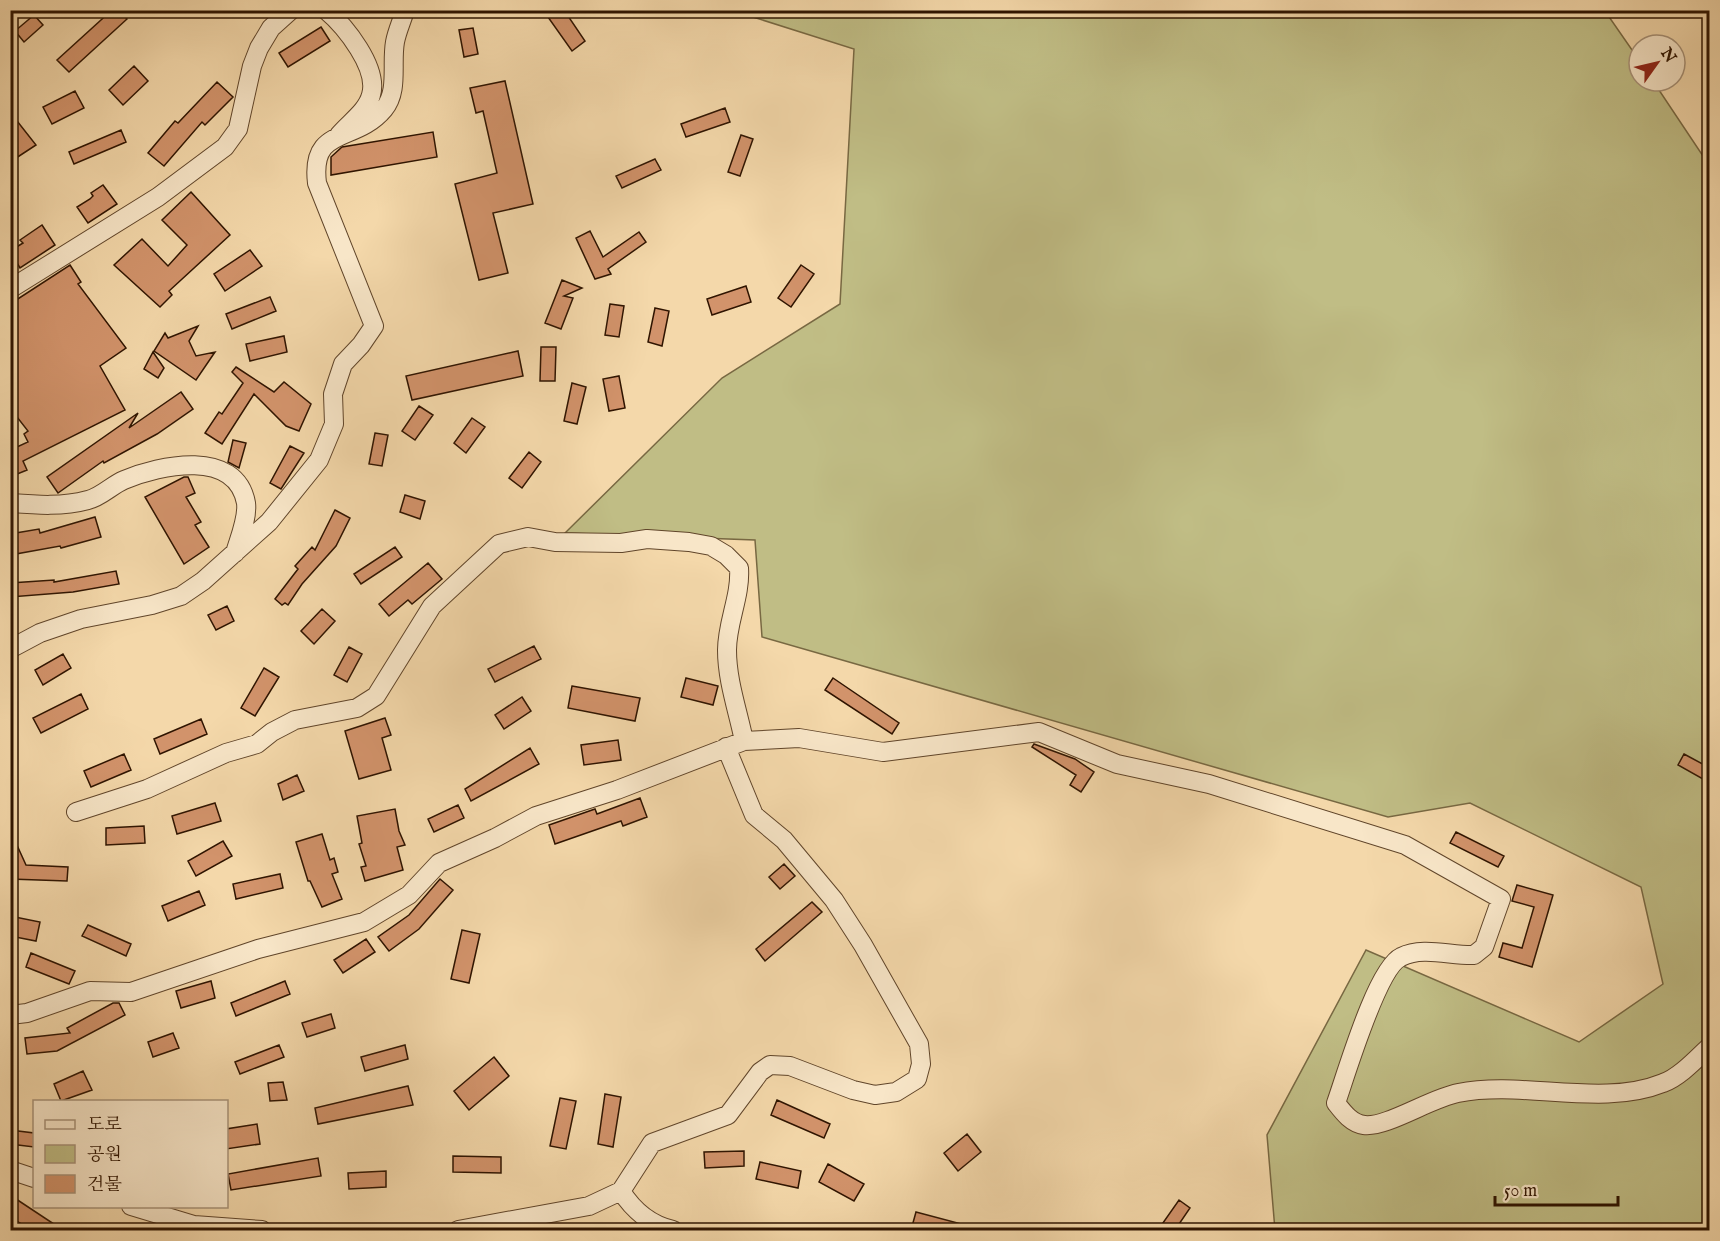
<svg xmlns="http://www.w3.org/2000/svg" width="1720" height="1241" font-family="'IM FELL English','Noto Serif KR',serif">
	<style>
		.green { fill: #c0bd85; stroke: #786842; stroke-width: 1.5 }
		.building { fill: #d2936b; stroke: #2f1400; stroke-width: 1.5 }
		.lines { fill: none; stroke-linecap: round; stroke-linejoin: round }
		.street-casing { stroke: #60452a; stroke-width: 20 }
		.street { stroke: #f8e6c8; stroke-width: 18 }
	</style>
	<rect width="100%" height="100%" fill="#f4d8aa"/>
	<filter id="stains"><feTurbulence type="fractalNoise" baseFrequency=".00333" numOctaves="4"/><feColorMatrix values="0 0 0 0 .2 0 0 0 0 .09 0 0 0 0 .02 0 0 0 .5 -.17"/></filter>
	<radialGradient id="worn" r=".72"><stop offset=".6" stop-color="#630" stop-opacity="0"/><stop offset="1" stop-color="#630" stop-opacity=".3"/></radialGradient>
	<path class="green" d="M734,11H1605L1639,60V81H1653L1709,165V1230H1275L1267,1135L1366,950L1579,1042L1663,984L1641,887L1470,803L1388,817L762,637L755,540L565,533L722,378L840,304L854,49Z"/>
	<path class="building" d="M112,10H119L127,19L69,72L57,60Z
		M543,10H564L585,41L572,51Z
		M34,15L43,25L24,42L15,31Z
		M321,27L330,41L288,67L279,53Z
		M473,28L478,54L464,57L459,30Z
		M134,66L148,81L123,105L109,90Z
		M505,81L533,204L493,213L508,273L479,280L455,184L497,173L483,111L476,113L470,88Z
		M217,82L233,97L205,125L202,122L164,166L148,153L175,121L178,123Z
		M75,91L84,108L52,124L43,107Z
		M725,108L730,122L686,137L681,124Z
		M10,112L36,145L10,162Z
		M121,130L126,142L74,164L69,152Z
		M433,132L437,157L331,175V157L342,147Z
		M741,135L753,139L740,176L728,172Z
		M655,159L661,170L622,188L616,176Z
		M103,185L117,204L88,223L77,207L90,199L93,196L91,193Z
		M191,192L230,235L169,291L172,295L160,307L114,265L142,239L168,266L187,245L162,220Z
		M42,225L55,245L20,268L10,251L23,243L20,240Z
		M590,231L603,257L639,232L646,242L608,269L611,274L595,279L576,238Z
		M250,250L262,266L225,291L214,274Z
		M70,265L81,282L78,284L126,348L100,366L125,410L23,461L27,470L10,477V433L17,447L28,442L24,434L28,431L10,408V304Z
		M801,265L814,274L791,307L778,298Z
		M562,280L582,288L564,296L573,298L561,329L545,323Z
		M746,286L751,302L712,315L707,299Z
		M270,297L276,311L232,329L226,314Z
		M610,304L624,306L619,337L605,335Z
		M655,308L669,311L662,346L648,342Z
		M198,326L189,341L196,356L215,352L196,380L154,351L165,333L168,338Z
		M284,336L287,352L250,361L246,344Z
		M541,347H556L555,381H540Z
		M518,351L523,376L412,400L406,376Z
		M153,352L164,368L158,378L144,369Z
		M236,367L274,392L284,382L311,404L299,431L286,426L254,394L222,444L205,433L219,412L222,414L243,383L232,372Z
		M619,376L625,408L609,411L603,379Z
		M572,383L586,387L577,424L564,421Z
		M181,392L193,409L157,434L104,463L103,461L58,493L47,477L138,413L129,428Z
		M419,406L433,415L415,440L402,431Z
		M472,418L485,427L466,453L454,443Z
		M375,433L388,435L382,466L369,464Z
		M233,440L246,443L239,468L228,462Z
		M290,446L304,453L281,489L270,483Z
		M529,452L541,462L522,488L509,478Z
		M184,477H188L195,493L186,497L201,522L195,525L209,547L184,564L145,497Z
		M405,495L425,501L420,519L400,512Z
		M335,510L350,518L336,546L302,584L288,605L285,603L282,605L275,599L298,569L295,566L312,547L315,550Z
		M95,517L101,537L61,548L60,546L10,555V534L39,529L40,533Z
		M395,547L402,557L361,584L354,574Z
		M428,563L442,579L412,604L408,600L389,616L379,604Z
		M116,571L119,584L73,592L10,597V583L54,580V582Z
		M227,606L234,621L216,630L208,615Z
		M322,609L335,621L314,644L301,631Z
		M534,646L541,659L495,682L488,669Z
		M349,647L362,654L347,682L334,675Z
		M63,654L71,668L43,685L35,670Z
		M264,668L279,677L255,716L241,708Z
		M686,678L718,686L713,705L681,697Z
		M833,678L899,723L892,734L825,690Z
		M572,686L640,698L635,721L568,708Z
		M81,694L88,709L41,733L33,718Z
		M522,697L531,711L504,729L495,715Z
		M385,718L391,735L382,738L391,770L359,779L345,731Z
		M201,719L207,734L160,754L154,739Z
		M618,740L621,760L584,765L581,745Z
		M1034,744L1075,759L1094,772L1081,792L1070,785L1076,775L1032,747Z
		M530,748L539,764L471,801L465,789Z
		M124,754L131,770L91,787L84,771Z
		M1684,754L1710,768V783L1678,765Z
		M297,775L304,791L283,800L278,784Z
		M640,798L647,817L623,826L621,821L555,844L549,825L595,809L597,814Z
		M215,803L221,821L177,834L172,816Z
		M458,805L464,818L434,832L428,819Z
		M395,809L399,831L405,845L397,847L403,870L365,881L361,867L366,866L359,844L362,843L357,816Z
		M144,826L145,843L106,845V828Z
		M11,832L26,865L68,867L67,881L10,879Z
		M1456,832L1504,856L1498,867L1450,843Z
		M322,834L330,860L334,858L338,872L332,874L342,899L322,907L310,881H308L296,842Z
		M223,841L232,856L196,876L188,861Z
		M784,864L795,876L780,889L769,877Z
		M280,874L283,888L236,899L233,884Z
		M440,879L453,890L419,929L389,951L378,937L409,915Z
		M1517,885L1553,895L1532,967L1499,957L1503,943L1522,948L1534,907L1512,901Z
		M199,891L205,905L168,921L162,906Z
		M812,902L822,912L765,961L756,949Z
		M10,916L40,922L36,941L10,936Z
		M88,925L131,944L126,956L82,936Z
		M462,930L480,934L469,983L451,979Z
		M366,939L375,952L343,973L334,960Z
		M31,953L75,971L69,984L26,967Z
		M211,981L215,998L181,1008L176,991Z
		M285,981L290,994L236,1016L231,1003Z
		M113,1003H119L125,1015L57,1051L27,1054L25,1038L70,1033L67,1028Z
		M331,1014L335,1028L307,1037L302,1023Z
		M173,1033L179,1048L153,1057L148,1042Z
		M279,1045L284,1057L240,1074L235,1062Z
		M405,1045L408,1059L365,1071L361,1057Z
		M494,1057L509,1076L469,1110L454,1091Z
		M83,1071L92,1090L61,1101L54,1084Z
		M283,1082L287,1100L270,1101L268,1083Z
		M408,1086L413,1105L318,1124L315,1108Z
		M605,1094L621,1097L613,1147L598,1144Z
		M560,1098L576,1101L566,1149L550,1146Z
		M777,1100L830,1124L824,1138L771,1115Z
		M257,1124L260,1144L226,1149V1129Z
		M10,1130L34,1133V1147L10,1144Z
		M967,1134L981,1152L958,1171L944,1153Z
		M744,1151V1166L705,1168L704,1152Z
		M453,1156L501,1157V1173L453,1172Z
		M318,1158L321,1176L231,1190L228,1174Z
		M760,1162L801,1171L798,1188L756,1179Z
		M828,1164L864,1184L854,1201L819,1182Z
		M386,1171V1187L349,1189L348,1173Z
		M10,1195L63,1230H31L10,1217Z
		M1179,1200L1190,1208L1175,1230H1158Z
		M916,1212L969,1226V1230H911Z"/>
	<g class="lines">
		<defs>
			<path id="street" d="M326,10C345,26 379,68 371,95C367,111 350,122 339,135
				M10,289L158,197L225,147L238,129L252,66L259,48L271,28L291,10
				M10,503C37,505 62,507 88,500C101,497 112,485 124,480C160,465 236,448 246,503C248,518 239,539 235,553
				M10,649L40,633L81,619L152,605L181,596L203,581L269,522L319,460L334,424L333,394L343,364L361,345L374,326L317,183C310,125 355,144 384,109C399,91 391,64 395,42C397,31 402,21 405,10
				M76,812L147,789L226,753L257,744L272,732L295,720L357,708L376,696L432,606L499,544L528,537L555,542L621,543L647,539L689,542L711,546L726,555L739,568C741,596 727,622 727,650C727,681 738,711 744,741
				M10,1015L27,1013L90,991L131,992L258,949L364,922L409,895L439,863L495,838L536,816L617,790L744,741L799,738L883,752L1039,732L1117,764L1209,784L1405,845L1501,899L1484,947L1474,955C1451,956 1423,946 1401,957C1377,968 1346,1075 1336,1103C1343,1112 1351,1123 1364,1125C1386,1128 1431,1098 1458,1093C1524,1080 1601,1108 1663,1083C1680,1077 1697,1058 1710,1046
				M10,1170L34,1178
				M621,1191L652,1143L728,1115L760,1072L770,1065L790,1066L853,1090L875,1095L896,1092L917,1079L921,1064L919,1044L863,945L834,900L784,840L754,815L726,747
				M131,1206L194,1225L262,1230
				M458,1230L589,1206L621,1191C633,1210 651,1225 673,1230"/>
		</defs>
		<use href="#street" class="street-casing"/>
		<use href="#street" class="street"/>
	</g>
	<rect width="1720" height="1241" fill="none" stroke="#f4d8aa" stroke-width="36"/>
	<rect x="12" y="12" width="1696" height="1217" fill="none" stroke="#2f1400" stroke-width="3"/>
	<rect x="18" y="18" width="1684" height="1205" fill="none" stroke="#2f1400" stroke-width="1.5"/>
	<rect x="33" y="1100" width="195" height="108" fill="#f8e6c8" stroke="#a89278" stroke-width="1.5"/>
	<rect x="45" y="1120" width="30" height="9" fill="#f8e6c8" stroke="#a89278" stroke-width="1.5"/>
	<text x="87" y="1130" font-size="18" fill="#2f1400">도로</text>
	<rect x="45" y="1145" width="30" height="18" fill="#c0bd85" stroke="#a89278" stroke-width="1.5"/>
	<text x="87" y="1160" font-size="18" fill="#2f1400">공원</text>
	<rect x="45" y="1175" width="30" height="18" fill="#d2936b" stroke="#a89278" stroke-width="1.5"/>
	<text x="87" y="1190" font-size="18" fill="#2f1400">건물</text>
	<g transform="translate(1657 63) rotate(56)"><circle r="28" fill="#f8e6c8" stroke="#a89278" stroke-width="1.5"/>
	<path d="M0-4.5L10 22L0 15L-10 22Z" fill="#8f2418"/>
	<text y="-9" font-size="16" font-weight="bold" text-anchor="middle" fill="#2f1400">N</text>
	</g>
	<path d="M1495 1196v9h123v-9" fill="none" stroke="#2f1400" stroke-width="3"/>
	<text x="1504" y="1196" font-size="18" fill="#2f1400" stroke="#f8e6c8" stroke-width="4.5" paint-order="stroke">50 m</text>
	<rect width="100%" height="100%" filter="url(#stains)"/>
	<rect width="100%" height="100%" fill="url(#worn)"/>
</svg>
